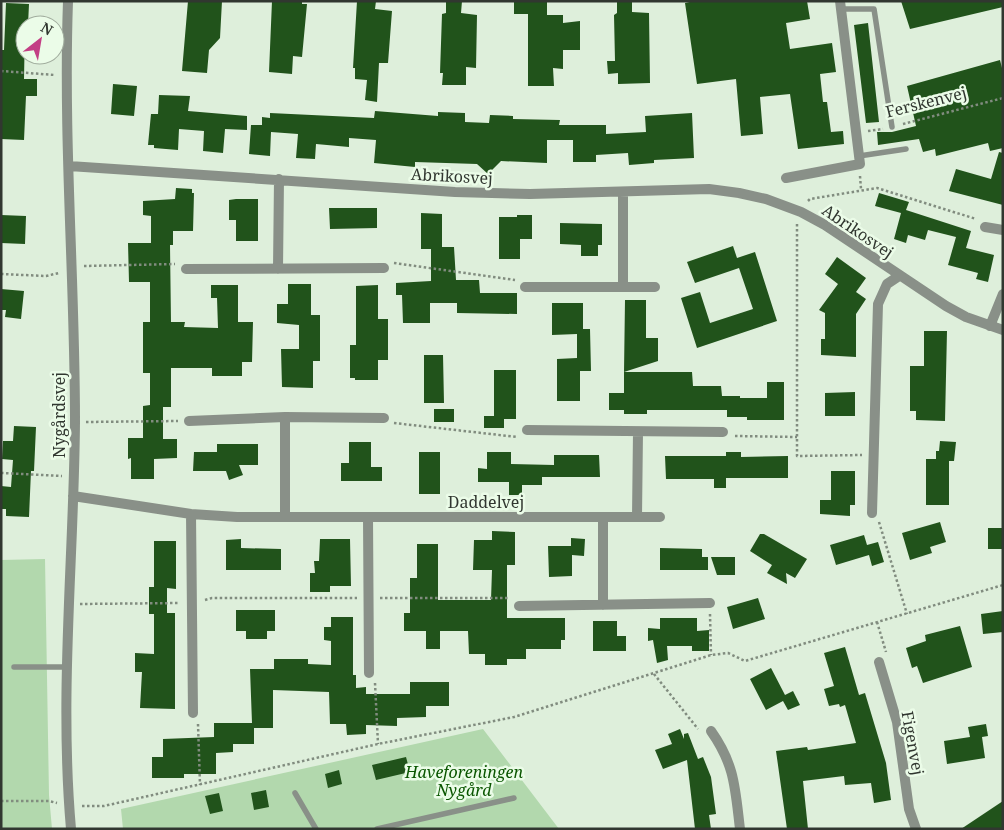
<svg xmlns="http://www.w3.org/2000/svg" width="1004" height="830" font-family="'Noto Serif',serif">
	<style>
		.green { fill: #b2d8ad }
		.building { fill: #21531b }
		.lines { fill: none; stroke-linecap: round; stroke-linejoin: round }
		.path { stroke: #818c7f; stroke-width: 2.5; stroke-dasharray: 2.5 2.5; stroke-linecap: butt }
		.lane { stroke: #899088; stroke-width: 5.5 }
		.street { stroke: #899088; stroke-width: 10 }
		.labels { text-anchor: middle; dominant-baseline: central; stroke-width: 5; stroke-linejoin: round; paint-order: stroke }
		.street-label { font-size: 16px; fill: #313730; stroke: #ebfce8 }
		.park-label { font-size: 16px; font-style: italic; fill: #0a5600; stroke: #ebfce8 }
	</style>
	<rect width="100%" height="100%" fill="#deefdb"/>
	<path class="green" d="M45,559L49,795L52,829H1V560Z
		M483,729L559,829H123L121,809Z"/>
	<path class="building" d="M188,1H222L220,38L209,50L207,73L182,71Z
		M272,1H302V4H307L302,57L293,56L292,74L269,72Z
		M357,1H376L375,9L392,11L388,63H379L377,102L365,100L367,80L355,79V68H353Z
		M446,1H462L461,13L477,15L476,68L466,67V85H442L443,73H440L442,14L446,13Z
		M514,1H547V15H563V23L580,21V50H563V69L553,68L554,86H528V14H514Z
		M617,1H632V12L649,13L650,83L618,84V73L608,74L607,61H615L614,15L617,13Z
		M694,1H807L810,19L786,23L790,49L832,43L836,72L820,74L823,102H827L831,132L843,131L844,144L798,149L790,94L760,97L763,134L741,136L736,79L697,84L685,3Z
		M901,1H1003V7L910,29Z
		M6,3L29,4L28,25H25L24,79H37V96H26L24,140L1,139V50H4Z
		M868,23L879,122L866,123L854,25Z
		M1000,60L1003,72V148L990,151L988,143L936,156L935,149L923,152L919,139L878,145L877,132H892L916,126L907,86Z
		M113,84L137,86L134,116L111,114Z
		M159,95L190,96L188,111L247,116V130L225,129L223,153L203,151L204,131L179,129L178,150L154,148V145H148L151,114H158Z
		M375,111L438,116V112L465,113V122L489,123L490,115L513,116V119L560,120L559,125H606V134L646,132L645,116L692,113L694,158L654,160V163L629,165L628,153L596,155V162H573V140H547V163L501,161L488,174L477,164L415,162V167L374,163L376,140L349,138V147L316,144L315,159L296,158L298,134L271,132L270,156L249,154L251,125H262V117L270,118V113L374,118Z
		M999,152L1003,153V205L949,191L956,169L991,179Z
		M176,188L192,189V193H194L193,231H173V245H170L171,322H185L184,327L218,328L217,298H211V285H238V322H253L252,362H242V376H212V368H171V407H163V439H177V458L154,459V479H131V458L128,459V438H143V406L150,405V373H143V322H150V282H129L128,243H151V216L143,215V201L175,199Z
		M879,193L909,202L906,210L971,231L966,248L994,255L988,282L976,279L978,273L948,265L956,237L928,230L925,240L908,235L906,243L894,239L901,213L875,206Z
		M236,199H258V241H236V220H229V200Z
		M329,208H377V228L330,229Z
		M421,213L442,214V247H454L456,280H479L480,293H517V314L457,313V303H430V323H403L402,295H396V283L431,281V249H421Z
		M1,215L26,216L25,244L1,243Z
		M517,215H532V239H520V259H499V217H517Z
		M560,223L602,224V245H598V256H581V245L560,244Z
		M733,246L737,258L755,252L777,321L697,348L681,298L700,292L710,323L753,309L739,268L695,283L687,262Z
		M837,257L866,278L856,292L866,299L856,314V357L821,355V339H825V313L819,310L838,284L825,274Z
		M288,284H311V315H320V361H313V388L282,387L281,349H299V325L277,323V304H288Z
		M378,285V319H388V360H378V380H355V378H350V345H356V286Z
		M1,289L24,291L21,319L5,317L6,310H1Z
		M625,300H646V338H658V361L624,372Z
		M552,303H583V329H590L591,371H580V401H557V359L577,358V334L552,335Z
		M924,331H947L945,421L916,420V411H910V366H924Z
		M424,355H443L444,403H424Z
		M494,370H516V419H504V428H484V416H494Z
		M624,372H692L693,386H721L722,396H740V398H767V382H784V420H747V417H727V410H647V414H624V410H609V393H624Z
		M855,392V416H825V393Z
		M434,409H454V422H434Z
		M14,426L36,427L34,471H31L29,517L6,516V509H1V486L11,487L13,460L2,459L3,441H13Z
		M940,441L956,442L954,461H949V505H926V459H936V451H939Z
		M349,442H371V467H382V481H341V463H349Z
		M217,444H258V465H239L243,475L229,480L226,471H193L194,452H217Z
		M419,452H440V494H419Z
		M487,452H511V464L554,465V455H599L600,477H542V485H522V495H509V482H478V468L487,469Z
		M726,452H741V457L788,456V478H726V488H714V479H666L665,456H726Z
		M831,471H855V505H850V516L820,514V500H831Z
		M940,522L946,542L930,547L932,553L910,560L902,533Z
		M988,528H1003V549H988Z
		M492,531L515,532V565H507V618H565V640H561V649H526V659H507V665H485V654H469L468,631H440V649H426V631H404V613H410V578H417V544H438V600H491L492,570H473L474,540H492Z
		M760,534H764L807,559L795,578L786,573L787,584L767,573L772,565L750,551Z
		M864,535L867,545L878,542L884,562L872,566L869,555L836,565L830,545Z
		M571,538L585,539L584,556L572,555V576L549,577L548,546H571Z
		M241,539V548L281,549V570H226V540Z
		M320,539H350L351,586H330V592H310V573H315L314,561H319Z
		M154,541H176V589L167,588V613H175V709L140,708L142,672H135V653L154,654V614H149V587H154Z
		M660,548L702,549V557H708V570H660Z
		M711,557H735V575H717Z
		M758,598L765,619L733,629L727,607Z
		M236,610H275V631H267V639H246V631H236Z
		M1003,611V632L983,634L981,614Z
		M331,617H353V675H356V688L366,687V694H410V682H449V706H426V717L397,718V726L366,725V734L347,735L346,724H330L329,692L273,690V728H254V744H233V752L216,753V774H184V778H152V757H163V739L214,737V723H252L250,669H274V659H308V664L331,665V641L324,640V627H331Z
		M660,618H697V631L709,630V651H692V646H667L668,660L657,663L653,640L648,641V628L660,629Z
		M593,621H617V636H626V651H593Z
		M960,626L972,667L923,683L917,666L912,668L906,648L926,641L925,635Z
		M845,647L859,695L865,693L886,763L891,800L874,803L871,783L845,785L844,776L803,781L808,829H787L776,751L807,747L808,750L856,743L845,705L840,707L839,704L829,706L824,689L834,686L824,653Z
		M771,668L785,695L793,691L800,705L788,710L783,701L766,710L750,679Z
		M986,724L988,736L982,737L985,758L947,764L944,741L970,737L968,727Z
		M680,729L684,739V734L688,733L698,759L703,757L711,777L716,814L709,815L711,829H695L687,760L663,769L655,750L672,744L668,734Z
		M406,757L410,772L376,780L372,765Z
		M339,770L342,784L328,788L325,774Z
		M266,790L269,807L254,810L251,793Z
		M219,793L223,811L210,814L205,796Z
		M1003,801V829H961Z"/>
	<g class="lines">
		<path class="path" d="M1,71L55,75
			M903,124L1003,98
			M868,131L883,129
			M860,176L861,189
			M808,201L810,199L877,188L976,219
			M797,224V456L862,455
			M394,263L515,280
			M84,266L175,264
			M1,274L46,276L59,273
			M86,422L178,421
			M394,423L517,437
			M735,436L797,437
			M1,473L62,476
			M879,522L907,614
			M380,598H509
			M205,600L212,598H357
			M80,604L180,603
			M710,614L711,655
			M877,622L886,652
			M654,674L698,729
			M375,683L378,744
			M198,724L200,785
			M1,801H49L57,803
			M82,806H104L378,744L514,717L711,655L728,653L745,661L1003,585"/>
		<path class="lane" d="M841,9H874L892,127
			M859,156L906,149
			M14,667H67
			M295,793L316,829
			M377,829L514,798"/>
		<path class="street" d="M68,1C63,141 75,281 75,421C74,557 59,693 71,829
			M69,166L455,192L530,194L709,189L739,193L766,199L801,212L825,225L946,306L966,317L1003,330
			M786,178L860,164L840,1
			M985,227L1003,230
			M186,269L384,268
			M278,269L279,179
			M623,286V192
			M525,287H655
			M990,326L1003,294
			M285,417V516
			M189,421L285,417L384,418
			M527,430L723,432
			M73,496L191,514L237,517H660
			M872,513L878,304L887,284L899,276
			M191,514L193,713
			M368,517L369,673
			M637,517L638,432
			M603,605V517
			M519,606L710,603
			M879,662L897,722L909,809L916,829
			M711,731C735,765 735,788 740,829"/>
	</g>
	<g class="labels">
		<g class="street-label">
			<text transform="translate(926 102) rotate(-14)">Ferskenvej</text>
			<text transform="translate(452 176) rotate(3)">Abrikosvej</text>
			<text transform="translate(858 231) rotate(34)">Abrikosvej</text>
			<text transform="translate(59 415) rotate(-90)">Nygårdsvej</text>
			<text x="486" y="502">Daddelvej</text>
			<text transform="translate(913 743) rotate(80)">Figenvej</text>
		</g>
		<g class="park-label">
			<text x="464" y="772">Haveforeningen<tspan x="464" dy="18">Nygård</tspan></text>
		</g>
	</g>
	<rect width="1004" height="830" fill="none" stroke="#313730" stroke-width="5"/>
	<g transform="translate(40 40) rotate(31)"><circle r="24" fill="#ebfce8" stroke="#a1ad9e"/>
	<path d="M0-4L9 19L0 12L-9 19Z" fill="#c33f85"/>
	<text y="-8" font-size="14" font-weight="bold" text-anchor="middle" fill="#313730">N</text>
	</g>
</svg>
